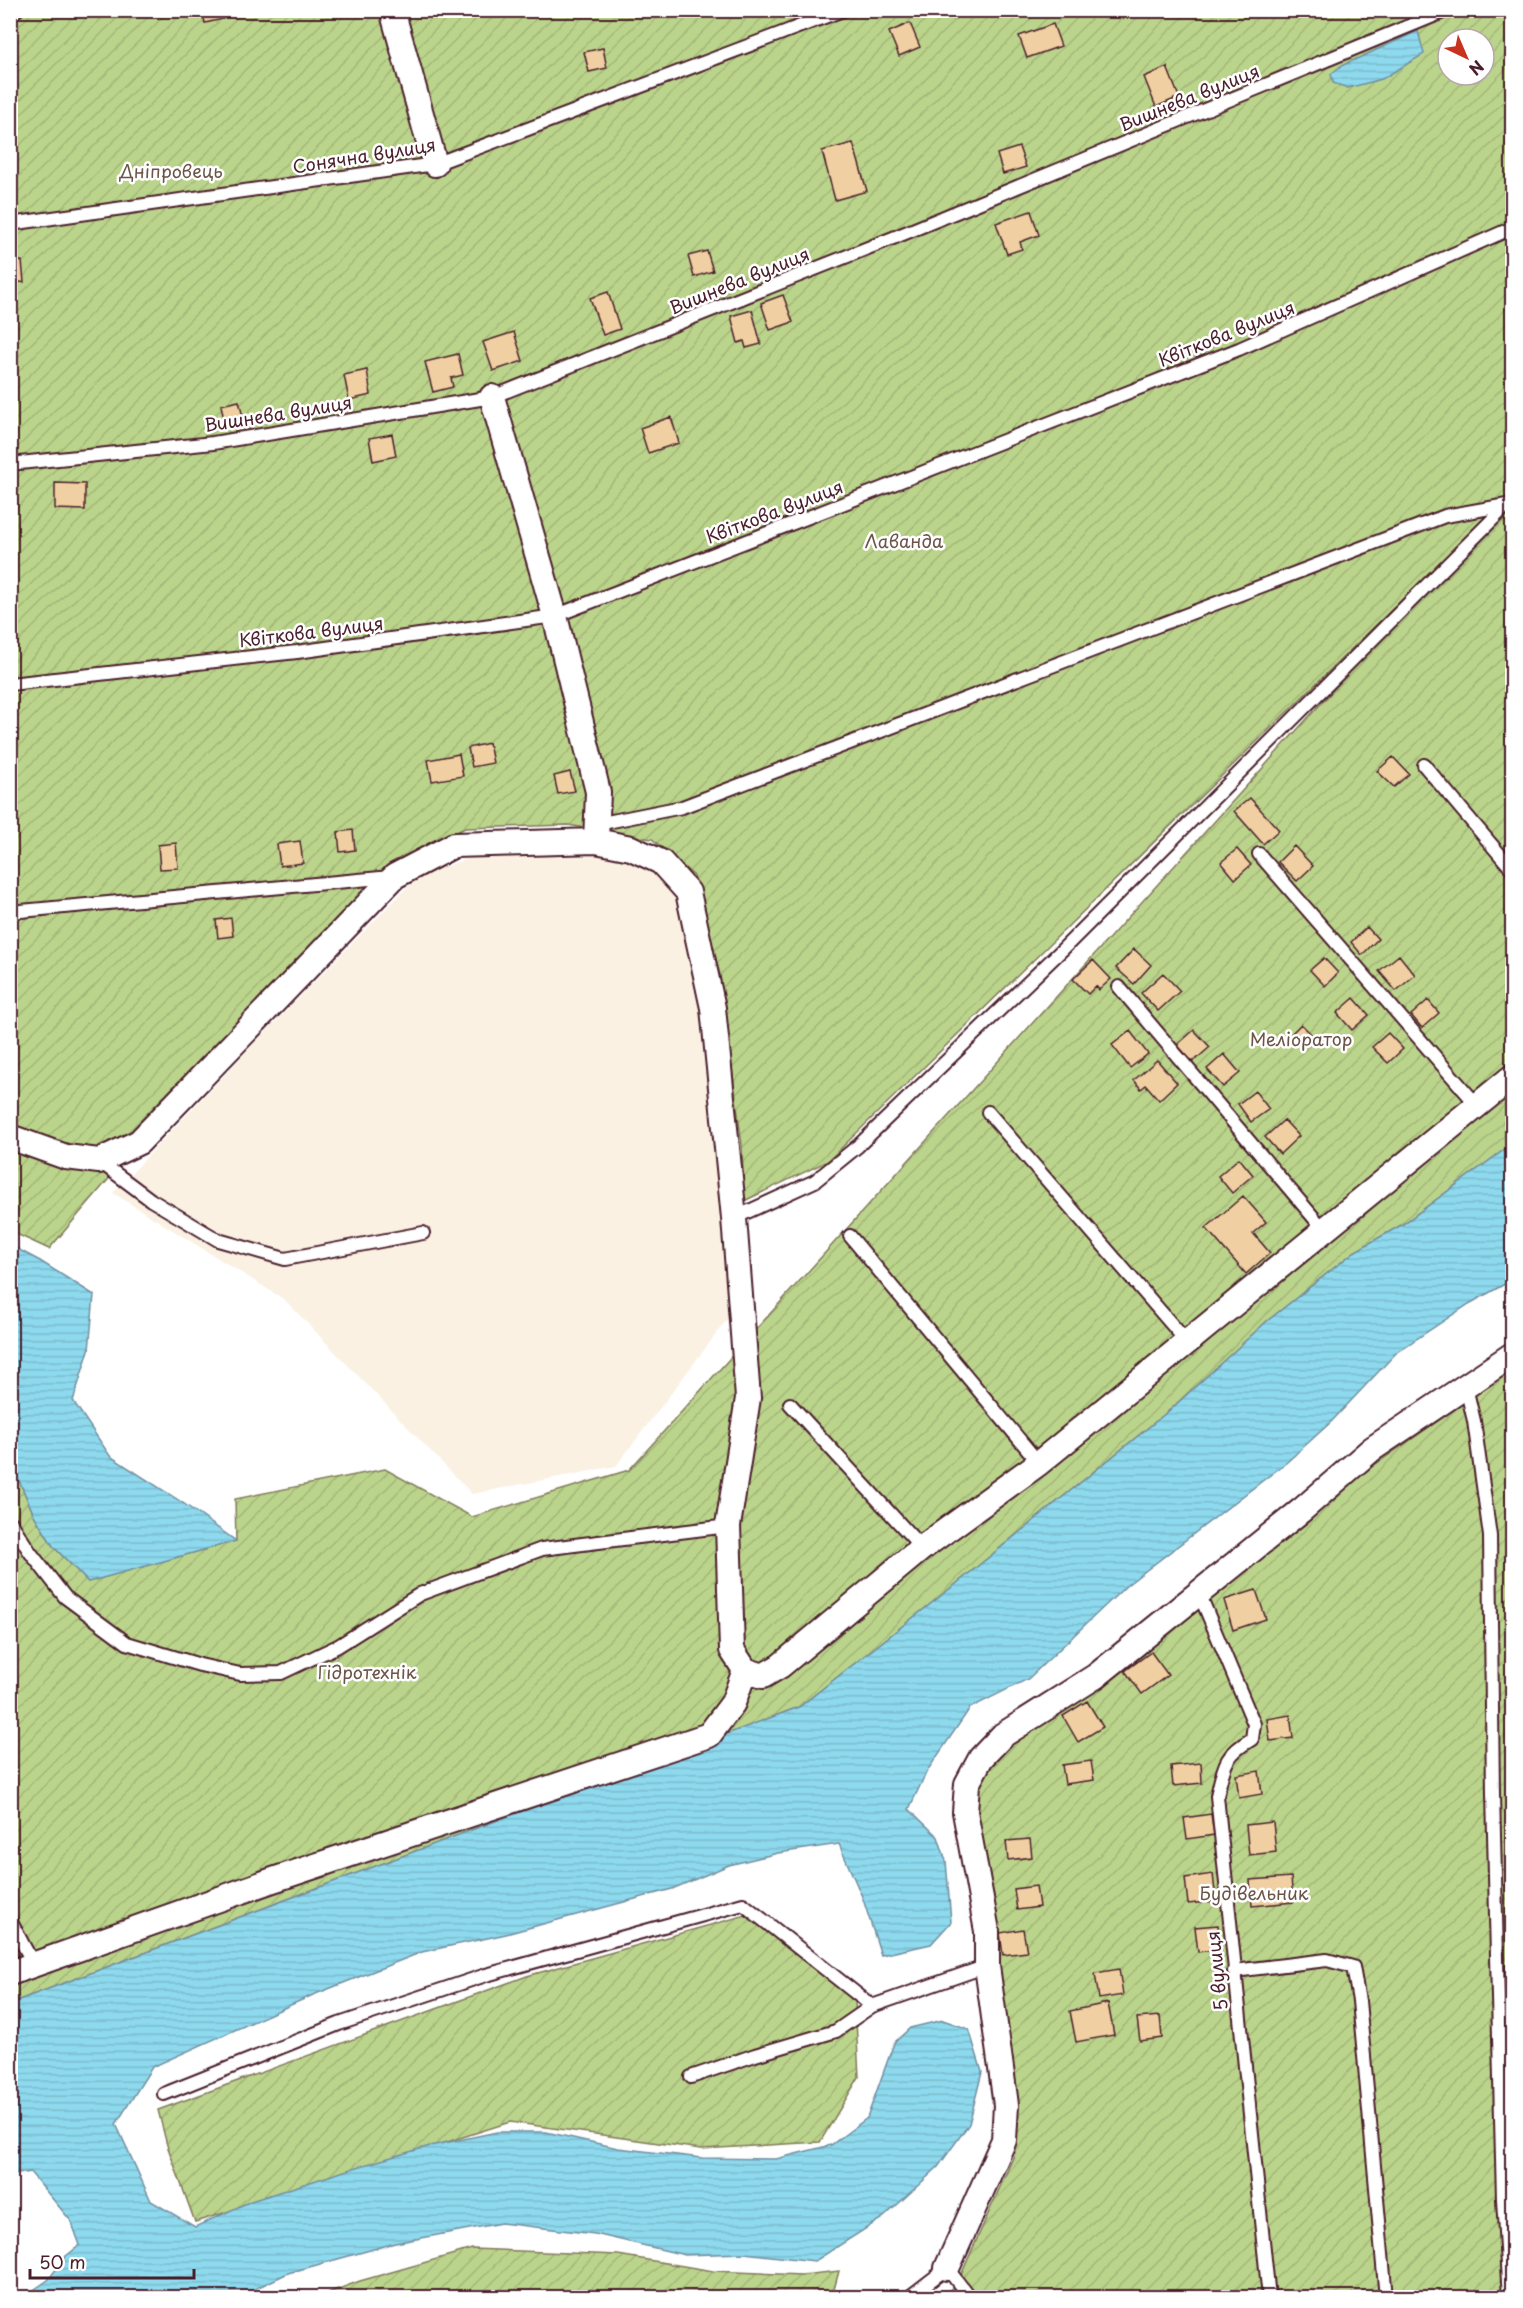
<svg xmlns="http://www.w3.org/2000/svg" width="1523" height="2308" font-family="'Playpen Sans',sans-serif">
	<style>
		.built { fill: #faf1e3 }
		.garden { fill: url(#garden-furrows); stroke: #827a5b; stroke-width: 1.5; fill-rule: evenodd }
		.water { fill: url(#water-rules); stroke: #728fa0; stroke-width: 1.5 }
		.building { fill: #f0d0a2; stroke: #4a1f2b; stroke-width: 1.5 }
		.lines { fill: none; stroke-linecap: round; stroke-linejoin: round }
		.service-casing { stroke: #4a1f2b; stroke-width: 16 }
		.minor-casing { stroke: #4a1f2b; stroke-width: 28 }
		.service { stroke: #fff; stroke-width: 12 }
		.minor { stroke: #fff; stroke-width: 24 }
		.labels { text-anchor: middle; dominant-baseline: central; stroke-width: 5; stroke-linejoin: round; paint-order: stroke }
		.street-label { font-size: 18px; fill: #4a1f2b; stroke: #fff }
		.park-label { font-size: 18px; fill: #6c5548; stroke: #fff }
	</style>
	<defs>
		<pattern id="garden-furrows" width="10" height="10" patternUnits="userSpaceOnUse" patternTransform="scale(1.5)"><rect width="10" height="10" fill="#bbd48b"/><path d="M-1 1l2-2M0 10L10 0M9 11l2-2" fill="none" stroke="#a2b678"/></pattern>
		<pattern id="water-rules" width="6" height="5" patternUnits="userSpaceOnUse" patternTransform="scale(1.5)"><rect width="6" height="5" fill="#8dd9ee"/><path d="M0 2.5h6" fill="none" stroke="#7bbacc"/></pattern>
	</defs>
	<rect width="100%" height="100%" fill="#fff"/>
	<filter id="ink" filterUnits="userSpaceOnUse"><feTurbulence type="fractalNoise" baseFrequency=".0167" numOctaves="2"/><feDisplacementMap in="SourceGraphic" scale="12" xChannelSelector="R" yChannelSelector="G"/><feConvolveMatrix kernelMatrix="1 2 1 2 8 2 1 2 1" color-interpolation-filters="sRGB"/></filter>
	<g filter="url(#ink)">
		<path class="built" d="M591,855L623,858L656,869L676,894L703,1014L732,1313L616,1466L472,1494L285,1300L113,1193L250,1048L419,875L473,857Z"/>
		<path class="garden" d="M10,11H1512V1144L1403,1224L1354,1252L1266,1322L1171,1409L956,1584L799,1707L11,2003V1462L34,1515L53,1546L88,1582L236,1541L235,1499L385,1469L472,1517L629,1470L1511,493L828,1161L744,1201L742,1145L720,975L694,876L652,839L568,825L465,828L400,859L233,1033L49,1249L10,1231ZM1448,39H1484V75H1448Z
			M1512,1370V2297L939,2298L957,2284L1015,2153L994,1895L979,1838L977,1778L1011,1739L1331,1495Z
			M746,1915L855,2001L859,2077L820,2142L701,2149L510,2122L195,2222L167,2145L158,2110L527,1976Z
			M472,2249L618,2255L713,2271L802,2275L839,2271L832,2297H317L360,2281Z"/>
		<path class="water" d="M1418,31L1424,54L1382,79L1348,88L1333,83L1331,74L1341,66Z
			M1512,1144V1280L1469,1304L1397,1352L1331,1422L1287,1462L1127,1585L1028,1679L970,1708L927,1771L909,1809L938,1837L946,1861L951,1922L931,1944L881,1955L863,1899L839,1844L778,1853L729,1865L672,1889L506,1934L422,1952L313,1995L152,2067L116,2124L151,2201L195,2227L251,2201L357,2167L430,2146L497,2132H546L618,2148L702,2158L776,2159L831,2145L867,2118L894,2043L910,2028L943,2020L969,2029L982,2072L969,2124L938,2167L884,2217L815,2261L744,2253L685,2255L595,2234L501,2223L395,2243L288,2273L238,2297L22,2298L48,2280L66,2256L80,2245L71,2221L30,2172L11,2175V2003L799,1707L956,1584L1171,1409L1266,1322L1354,1252L1403,1224Z
			M10,1245L40,1261L94,1295L89,1350L73,1401L110,1456L183,1503L236,1541L88,1582L53,1546L34,1515L11,1462Z"/>
		<path class="building" d="M202,10H221L223,19L205,23Z
			M347,10H366V12L348,16Z
			M910,23L920,47L899,56L889,32Z
			M1053,24L1061,46L1027,58L1019,36Z
			M603,48L607,68L589,72L584,52Z
			M1167,67L1179,97L1156,107L1144,77Z
			M853,143L867,191L835,200L822,151Z
			M1019,147L1026,167L1003,174L997,154Z
			M1031,211L1039,235L1020,242L1022,249L1007,254L996,223Z
			M707,251L713,271L694,277L688,256Z
			M22,261L24,282L10,283V262Z
			M608,292L620,329L603,335L590,298Z
			M783,295L793,322L770,330L761,303Z
			M752,310L761,344L746,348L744,341L738,343L731,316Z
			M514,332L523,361L493,371L483,342Z
			M458,354L463,375L451,378L453,387L433,392L425,362Z
			M367,370L371,395L349,400L344,375Z
			M239,401L244,421L225,425L221,405Z
			M671,417L679,443L648,453L640,428Z
			M392,434L396,456L373,461L369,438Z
			M55,483L85,484V510L55,509Z
			M489,743L493,763L472,767L468,748Z
			M459,754L463,776L432,781L428,760Z
			M1393,757L1409,774L1394,787L1377,771Z
			M570,772L575,791L558,794L554,776Z
			M1250,798L1279,830L1263,844L1234,811Z
			M353,830L355,850L340,852L338,832Z
			M300,841L303,863L280,866L277,844Z
			M176,843L178,868L160,869L158,845Z
			M1294,846L1313,866L1297,881L1278,862Z
			M1237,849L1251,865L1235,879L1221,862Z
			M231,918L233,936L218,938L216,920Z
			M1367,927L1378,939L1362,955L1351,942Z
			M1134,949L1151,965L1134,984L1116,968Z
			M1399,955L1415,975L1396,991L1379,971Z
			M1324,958L1338,973L1325,986L1310,970Z
			M1093,960L1111,979L1099,990L1096,986L1088,994L1073,979Z
			M1163,973L1180,991L1158,1011L1141,993Z
			M1354,998L1369,1015L1352,1030L1337,1013Z
			M1428,1000L1439,1013L1422,1028L1411,1015Z
			M1301,1024L1312,1035L1300,1047L1289,1036Z
			M1194,1030L1210,1047L1193,1062L1177,1045Z
			M1130,1031L1148,1054L1130,1068L1112,1045Z
			M1388,1033L1403,1049L1388,1063L1372,1047Z
			M1224,1054L1240,1073L1223,1087L1207,1069Z
			M1157,1060L1177,1083L1159,1100L1146,1085L1141,1089L1134,1080Z
			M1255,1091L1269,1109L1251,1122L1238,1104Z
			M1284,1120L1299,1136L1280,1154L1265,1137Z
			M1239,1158L1253,1175L1232,1193L1218,1176Z
			M1243,1196L1266,1222L1253,1233L1270,1253L1246,1274L1206,1228Z
			M1256,1590L1266,1619L1233,1630L1224,1600Z
			M1151,1652L1168,1675L1142,1694L1125,1671Z
			M1087,1701L1103,1727L1078,1742L1063,1716Z
			M1290,1715L1293,1738L1270,1741L1267,1719Z
			M1091,1761L1094,1780L1065,1784L1062,1765Z
			M1201,1763L1202,1783L1173,1786L1171,1766Z
			M1259,1771L1262,1794L1239,1798L1236,1775Z
			M1211,1814L1214,1835L1187,1839L1184,1818Z
			M1273,1822L1276,1852L1249,1855L1246,1825Z
			M1030,1839L1032,1857L1008,1860L1006,1841Z
			M1213,1874L1216,1901L1188,1904L1185,1878Z
			M1291,1877L1293,1902L1252,1906L1250,1880Z
			M1036,1886L1039,1907L1017,1910L1014,1889Z
			M1218,1925L1221,1949L1198,1952L1195,1927Z
			M1023,1929L1027,1952L1003,1955L1000,1933Z
			M1119,1969L1123,1995L1099,1999L1095,1973Z
			M1108,2003L1114,2035L1076,2042L1070,2011Z
			M1160,2016L1162,2038L1140,2041L1137,2018Z"/>
		<g class="lines">
			<defs>
				<path id="service" d="M10,11L17,10
					M10,224L435,164L843,10
					M10,464L213,443L492,397L893,238L1448,10
					M10,684L297,652L555,616L1239,349L1512,228
					M1424,765L1512,869
					M597,824L682,807L1445,516L1507,505
					M1259,854L1477,1105
					M10,912L391,877
					M1119,987L1325,1231
					M988,1112L1187,1342
					M99,1161L151,1200L218,1240L285,1259L423,1233
					M734,1218L815,1181L858,1146L1065,947L1507,505L1512,503
					M850,1236L1039,1463
					M1466,1387L1474,1421L1490,1536L1493,1794L1503,2199L1509,2298
					M790,1404L922,1548
					M10,1521L30,1552L65,1597L127,1643L200,1665L240,1674L281,1673L338,1646L420,1594L542,1549L728,1526
					M1199,1593L1254,1724L1252,1739C1224,1755 1224,1766 1217,1796L1269,2298
					M10,1920L34,1965
					M1234,1971L1327,1960L1353,1967L1359,2001L1386,2298
					M691,2077L755,2055L836,2031L872,2006L987,1966
					M164,2094L339,2024L486,1975L743,1904L872,2006
					M908,2298L947,2268L970,2298"/>
				<path id="minor" d="M392,10L435,164
					M492,397L555,616L598,792L596,841
					M10,1137L66,1157L99,1161L139,1142L395,876L454,845L596,841L631,848L661,862L688,892L713,1008L734,1218L748,1398L728,1526L732,1650L745,1670L763,1676L780,1666L922,1548L1039,1463L1512,1077
					M10,1973L270,1881L709,1735L733,1703L745,1670
					M947,2268L1004,2140L1006,2105L987,1966V1931L965,1812L967,1784L981,1758L1003,1735L1096,1676L1303,1509L1372,1449L1512,1355"/>
			</defs>
			<use href="#service" class="service-casing"/>
			<use href="#minor" class="minor-casing"/>
			<use href="#service" class="service"/>
			<use href="#minor" class="minor"/>
		</g>
	</g>
	<g class="labels">
		<g class="street-label">
			<text transform="translate(1189 97) rotate(-22)">Вишнева вулиця</text>
			<text transform="translate(364 155) rotate(-9)">Сонячна вулиця</text>
			<text transform="translate(739 280) rotate(-22)">Вишнева вулиця</text>
			<text transform="translate(1226 333) rotate(-22)">Квіткова вулиця</text>
			<text transform="translate(278 413) rotate(-9)">Вишнева вулиця</text>
			<text transform="translate(774 511) rotate(-21)">Квіткова вулиця</text>
			<text transform="translate(311 631) rotate(-7)">Квіткова вулиця</text>
			<text transform="translate(1216 1971) rotate(-96)">5 вулиця</text>
		</g>
		<g class="park-label">
			<text x="171" y="170">Дніпровець</text>
			<text x="904" y="540">Лаванда</text>
			<text x="1301" y="1038">Меліоратор</text>
			<text x="367" y="1671">Гідротехнік</text>
			<text x="1254" y="1892">Будівельник</text>
		</g>
	</g>
	<rect width="1523" height="2308" fill="none" stroke="#fff" stroke-width="36"/>
	<rect x="18" y="18" width="1487" height="2272" fill="none" stroke="#4a1f2b" stroke-width="2" filter="url(#ink)"/>
	<g transform="translate(1466 57) rotate(136)"><circle r="28" fill="#ffffff" stroke="#b7a5aa" stroke-width="1.5"/>
	<path d="M0-4.5L10 22L0 15L-10 22Z" fill="#c8321e"/>
	<text y="-9" font-size="16" font-weight="bold" text-anchor="middle" fill="#4a1f2b">N</text>
	</g>
	<path d="M30 2269v9h164v-9" fill="none" stroke="#4a1f2b" stroke-width="3"/>
	<text x="39" y="2269" font-size="18" fill="#4a1f2b" stroke="#ffffff" stroke-width="4.5" paint-order="stroke">50 m</text>
</svg>
